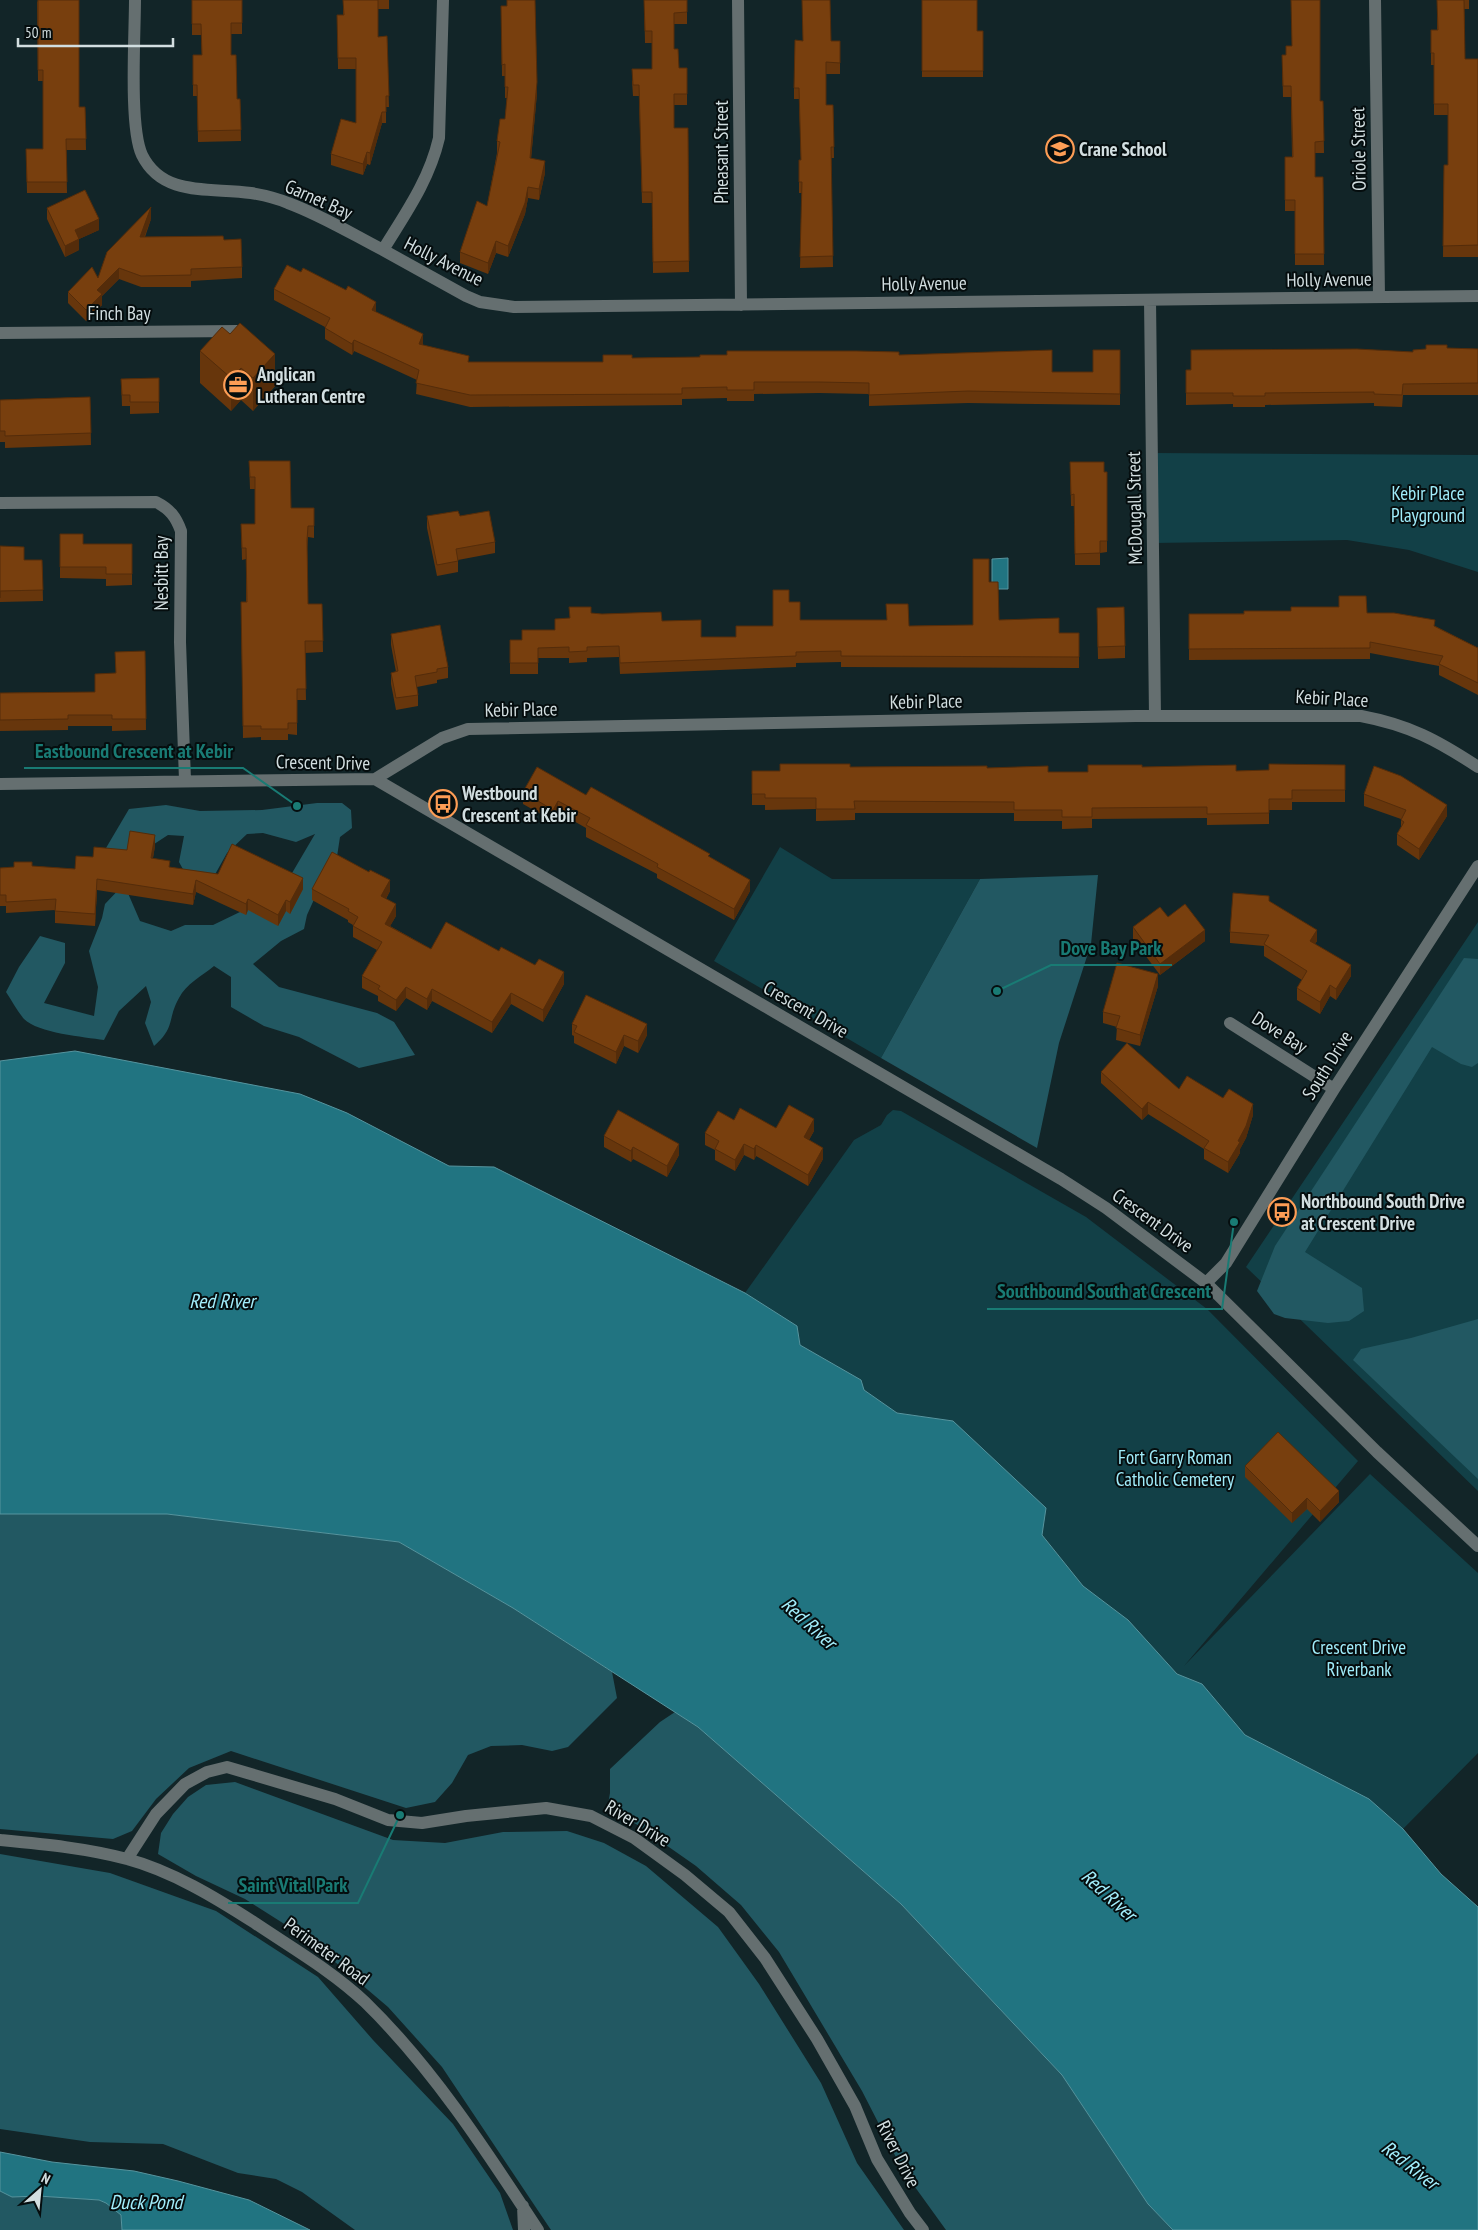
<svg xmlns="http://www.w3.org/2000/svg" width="1478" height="2230" font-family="'PT Sans Narrow',sans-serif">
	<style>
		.green { fill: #124047 }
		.forest { fill: #225862 }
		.water { fill: #217481; stroke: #56949e }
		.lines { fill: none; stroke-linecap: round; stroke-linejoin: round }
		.minor { stroke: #656f70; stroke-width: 12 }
		.wall { fill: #67360c }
		.shaded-wall { fill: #542c0a }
		.building { fill: #783f0e; stroke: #542c0a }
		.labels { text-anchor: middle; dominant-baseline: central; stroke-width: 4; stroke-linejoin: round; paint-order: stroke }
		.poi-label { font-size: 19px; font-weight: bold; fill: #d2dee0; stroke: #050d0e; text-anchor: start }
		.street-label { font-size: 19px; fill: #d2dee0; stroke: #050d0e }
		.park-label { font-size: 19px; fill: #a0ecfa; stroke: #050d0e }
		.water-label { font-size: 20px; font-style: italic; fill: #a3effd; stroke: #050d0e }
		.leader { fill: none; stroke: #197b74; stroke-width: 2 }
		.callout-dot { fill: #197b74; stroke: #050d0e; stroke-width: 2 }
		.callout-label { font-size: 20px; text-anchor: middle; font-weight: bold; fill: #197b74; stroke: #050d0e; stroke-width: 4; stroke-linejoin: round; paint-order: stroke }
	</style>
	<rect width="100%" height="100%" fill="#122528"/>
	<path class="green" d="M1152,453L1478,455V572L1409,550L1347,540L1153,543Z
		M780,847L832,879H980L881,1058L714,961Z
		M1478,922V1491L1246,1267Z
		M893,1110L901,1111L1086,1217L1207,1309L1358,1461L1184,1666L1370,1474L1478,1573V1753L1403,1829L1369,1799L1245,1735L1202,1684L1177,1674L1128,1620L1083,1586L953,1422L897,1413L864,1390L861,1380L800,1345L797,1326L745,1293L854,1140L881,1125L887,1115Z"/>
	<path class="forest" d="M317,803H342L351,810L352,828L340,837L336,863L321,884L307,915L304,929L281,941L253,964L279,987L377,1013L394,1022L415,1055L359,1068L299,1037L264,1026L231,1007V977L214,966C202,976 186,984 179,998C167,1019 176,1027 154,1046L145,1023L151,1002L146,986L119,1011L104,1040C84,1037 38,1033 24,1019C17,1011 12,1001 6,992L19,967L40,936L65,943V963L44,1003L94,1016L98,987L89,951L102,918L105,904L124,884L140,921L171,931L185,925H213L267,899L285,885L315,834L296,842L263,833L247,834L227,853L213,878L190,882L179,862L184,836L168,835L125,863L106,848L129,809L166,805L200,811L262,810Z
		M1098,875L1091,944L1059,1043L1037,1148L881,1058L980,879Z
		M1464,958L1478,959V1063L1472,1067L1461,1064L1432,1047L1305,1252L1362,1288L1364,1311L1349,1321L1328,1323L1285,1318L1274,1314L1257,1291L1275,1246Z
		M1478,1319V1479L1353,1360L1361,1349L1411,1338Z
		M0,1514H167L399,1542L513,1608L612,1672L617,1698L568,1747L552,1751L522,1745L491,1746L468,1755L452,1783L435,1802L406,1808L231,1751L189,1768L156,1799L132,1831L113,1839L0,1829Z
		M675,1712L698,1727L901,1904L1062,2075L1148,2204L1173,2230H946L902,2169L862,2091L779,1952L741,1905L696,1866L636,1824L607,1810L610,1793V1769L660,1722Z
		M235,1782L393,1840L445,1843L503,1832L567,1831L604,1843L646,1866L718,1927L759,1984L821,2083L857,2163L904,2230H551L442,2067L388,2007L308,1939L245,1899L196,1876L158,1854L161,1833L173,1814L188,1797L206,1785Z
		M0,1854L110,1873L216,1911L318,1977L373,2040L453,2124L500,2193L513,2230H355L302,2192L276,2179L238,2173L163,2144L90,2142L0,2129Z
		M0,2191L12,2197L38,2196L99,2200L106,2203L121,2215L122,2230H0Z"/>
	<path class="water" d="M1008,558V589H992V559Z
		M75,1051L300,1094L347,1113L449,1166L494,1167L745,1293L797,1326L800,1345L861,1380L864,1390L897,1413L953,1421L1046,1508L1042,1535L1083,1586L1128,1620L1177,1674L1202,1684L1245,1735L1369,1799L1403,1829L1441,1874L1478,1907V2230H1173L1148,2204L1062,2075L901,1904L698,1727L513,1608L399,1542L167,1514H0V1061Z
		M0,2152L52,2162L134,2171L178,2181L249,2200L310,2230H122L121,2215L106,2203L99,2200L38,2196L12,2197L0,2191Z"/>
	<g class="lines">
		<path class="minor" d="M135,0C135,35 129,127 142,155C163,198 212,187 251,193C263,195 276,198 288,203C321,215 352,234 383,250C405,214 429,181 439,138L443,0
			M738,0L741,305
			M1375,0L1379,297
			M383,250L466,296L480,302L514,307L1478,296
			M1150,300L1155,716
			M0,333L238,331
			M0,503L156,502C170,509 176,517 181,531L180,642L185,780
			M375,779L442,738L468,729L1136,716H1361C1409,725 1437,740 1478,767
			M0,784L375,779L1061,1179L1106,1208L1206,1283L1377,1452L1478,1546
			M1230,1023L1334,1089
			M1206,1283L1226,1263L1334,1089L1478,866
			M0,1840C42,1844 86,1848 127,1859C172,1871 216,1898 255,1923C292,1948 332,1971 365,2002C432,2067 487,2152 538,2230
			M127,1859L156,1814L185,1784L207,1772L227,1767L335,1799L388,1820L422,1823L466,1816L546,1808L591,1816L634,1838L685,1875L729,1912L765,1958L817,2039L855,2106L877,2159L910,2213L923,2230
			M523,2206L524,2230"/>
	</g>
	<path class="wall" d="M37,0L79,107H85L86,150H66L67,193H27L26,149H43V81H38Z
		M192,0H242V34H231V55L237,99H240L241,141L198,142L197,96H193V55H202L201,35H192Z
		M343,0H389V9H378V37L387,36L389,107H386V123H382L370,165L367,164L363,175L331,165V154L356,123V69H338L337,15H343Z
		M644,0H687V24H674V49L679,68L687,94V105H674V128H688L689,272L653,273L652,203H642L639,96H633L632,81L652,69V43H645Z
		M922,0L977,31H983V77H922Z
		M1437,0H1469V9H1464L1465,59H1478V257H1443L1444,165H1448V115H1434V65H1431V30H1437Z
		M501,6H506L537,93L531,159L545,173L539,200L528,198L525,214L508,257L496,253L488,274L460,263V252L487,206L497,153V141L505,119L507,98H505V76H502Z
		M803,41H840V74H826V105H833L834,158H831L833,267L800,268L802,193H799V160H801L799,99H794V88Z
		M1292,46L1320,101H1323L1324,153H1315V177H1323L1324,265H1295V211H1285V157H1292L1291,97H1283L1282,55H1286Z
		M47,208L99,230L79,239V250L65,257L47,219Z
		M151,219L145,237L224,240L242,267V278L191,281V287H141L119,279L102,296V305L86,321L68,303V292L98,278Z
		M274,289L376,312L423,345L469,362H603L632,358L899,355L1052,372H1093L1120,350V405L968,403L869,406V394L819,393L754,394V401H727V398L682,399V405L470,407L416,394L417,380L354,351L352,355L325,339V327L274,300Z
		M230,334L275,386L253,411L241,400L231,411L200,383V351Z
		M1447,348L1478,349V395H1403L1402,407L1374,406V403L1265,405V407H1233V404L1186,405V370L1413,352Z
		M159,378V413L130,414V406H122L121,379Z
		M90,397L91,445L5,448V442H0V400Z
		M249,461L291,508L314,526V538L308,537L307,549L308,604H322L323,652L305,653L306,700H297V735L288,734V740H261V737L243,738L241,602H246V559L242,560L241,524H255V489H250Z
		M1070,462L1104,472H1107V552L1100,553V565H1075L1074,506H1071Z
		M427,516H460L495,542V553L458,560V572L437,576L427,528Z
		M60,534L83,544H132V585L106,586V579L60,578Z
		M0,546L24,560H42L43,601L0,602V609Z
		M989,582L999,620L1059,633H1079V668L841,667V662L796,663V667L620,674L619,657L587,658V662L569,663V658H538V674H510V640H522L555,630L591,613L662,621L701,637H736L773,626L789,602L800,620L909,626L973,625Z
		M1367,613L1435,626L1478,648V695L1439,675V666L1370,653V659L1189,660V614Z
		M1097,620L1125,646V658L1098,659Z
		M391,634L448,667V678L437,680V683L417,687L418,695V706L396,710L391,684V673L396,672L391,645Z
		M145,651L146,730L112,731V726H68V730L0,731V693L95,692L115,673Z
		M1345,765V802H1292V810H1269V824L1207,825V818L1092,819V828L1062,829V821H1014V813H855V820L816,821V809L765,810V805H752V771H780L850,767L987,768L1048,772H1088L1142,767L1236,771L1269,770Z
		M523,792L586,795L710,857L750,891L734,920L657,878V874L586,837V828L558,812L553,821L523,804Z
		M1364,794L1447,816L1419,860L1397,845V834L1401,828V819L1364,806Z
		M155,846L153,858L170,867L303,889L290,914L286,911L278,926L248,910L246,915L196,892L193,905L97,890L95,926L55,923V910L6,913V906H0V868L32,866L75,869L93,857L127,850Z
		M312,889L390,891L386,899L396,916L390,926L431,949L499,951L564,984L543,1022L511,1004L492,1033L432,1001L427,1010L406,998L396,1011L378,1001V996L362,988V976L377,950L353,937V925L348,922V920L312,900Z
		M1269,901L1317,941L1315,944L1351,976L1336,1000L1330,996L1320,1014L1297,1000V988L1302,980L1264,956V946L1230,943V932Z
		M1168,917L1205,941L1160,975L1133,939V927Z
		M1158,986L1140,1046L1116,1040L1117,1027L1103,1023V1012Z
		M572,1024L647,1035L638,1053L624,1046L616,1064L574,1043V1036L572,1035Z
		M1101,1072L1223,1098L1253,1115L1246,1138L1240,1149V1153L1228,1173L1204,1159V1149L1148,1114L1142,1120L1101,1083Z
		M734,1120L776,1128L814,1131L809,1140L823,1159L808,1186L756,1156L754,1160L744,1155L735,1171L715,1160V1150L705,1145V1133Z
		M604,1136L679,1155L667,1177L633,1159L631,1162L604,1147Z
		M1245,1466L1339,1502L1320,1522L1307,1509L1292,1523L1245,1477Z"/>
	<path class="shaded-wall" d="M537,82V93L530,170V158Z
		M382,112V123L370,165V153Z
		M367,152V164L363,175V164Z
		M545,161V173L539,200V189Z
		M528,187V198L525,214L508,257V246Z
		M151,207V219L140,248V237Z
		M99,219V230L79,239V250L65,257V246L75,230Z
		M496,241V253L488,274V263Z
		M119,268V279L102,296V305L86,321V310L97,290Z
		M376,302V314L372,310Z
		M423,334V346L419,344Z
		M354,340V351L352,355V344Z
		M275,354V386L253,411V378Z
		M241,368V400L231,411V378Z
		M558,801V812L553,821V810Z
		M1447,805V816L1419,860V849Z
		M155,835V846L151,869V858Z
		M303,878V889L290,914V902Z
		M97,879V890L95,926V914Z
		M196,880V892L193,905V894Z
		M390,880V891L381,907V896Z
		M750,880V891L734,920V909Z
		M248,899V910L246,915V904Z
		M286,900V911L278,926V915Z
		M396,904V916L385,935V924Z
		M1205,930V941L1160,975V964Z
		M1317,930V941L1310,952V941Z
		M1351,965V976L1336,1000V989Z
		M564,972V984L543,1022V1010Z
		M1158,974V986L1140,1046V1035Z
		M1330,985V996L1320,1014V1002Z
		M406,987V998L396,1011V1000Z
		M432,989V1001L427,1010V999Z
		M511,993V1004L492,1033V1022Z
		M647,1024V1035L638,1053V1041Z
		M624,1035V1046L616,1064V1052Z
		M1148,1102V1114L1142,1120V1109Z
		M1253,1104V1115L1246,1138L1240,1149V1153L1228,1173V1162L1238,1141Z
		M814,1119V1131L804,1148V1137Z
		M679,1144V1155L667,1177V1166Z
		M744,1144V1155L735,1171V1160Z
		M756,1145V1156L754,1160V1149Z
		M633,1147V1159L631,1162V1151Z
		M823,1148V1159L808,1186V1175Z
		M1339,1491V1502L1320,1522V1511Z
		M1307,1498V1509L1292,1523V1513Z"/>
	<path class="building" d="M38,0H79V107H85L86,139H66L67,182H27L26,149H43V70H38Z
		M192,0H242V23H231V55H236L237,99H240L241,130L198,131L197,85H193V55H202L201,24H192Z
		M343,0H378V37L387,36L389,96H386V112H382L370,153L367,152L363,164L331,154L341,119L356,123V58H338L337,15H344Z
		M507,0H535L537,82L530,158L545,161L539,189L528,187L525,203L508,246L496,241L488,263L460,252L477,201L487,206L500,142L497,141L500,119H505L508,87H505V64L502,65L501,6H507Z
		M644,0H687V12L674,13V49H678L679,68H687V94H674V128H688L689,261L653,262L652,192H642L639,85H633L632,69H652V31H645Z
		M802,0H830L831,41H840V63L826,62V105H833L834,147H831L833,256L800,257L802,182H799V160H801L799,88H794L795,40L803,41Z
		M922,0H977V31H983V71H922Z
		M1291,0H1320V101H1323L1324,141L1315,142V177H1323L1324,254H1295V200H1285V157H1293L1291,86H1283L1282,55H1286V46H1292Z
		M1437,0H1464L1465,59H1478V245L1443,246L1444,165H1448V104H1434V53H1431V30H1438Z
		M85,190L99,219L75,230L79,239L65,246L47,208Z
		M151,207L140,237L223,236L224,240L241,239L242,267L191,269V275L141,276L119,268L97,290L102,294L86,310L68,292L92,267L98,278L107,252Z
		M287,265L301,272L303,268L346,290L348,286L376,302L372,310L423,334L419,344L469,356L468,362H603V355H632V358L700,357V355H727V351H857L899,352V355L1052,350V372H1093V350H1120V394L968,391L869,395V383L819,382H754V390H727V387L682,388V394L470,395L416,383L419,370L354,340L352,344L325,328L330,318L274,289Z
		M240,323L275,354L253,378L241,368L231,378L200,351L222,327L230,334Z
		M1426,345H1447V348L1478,349V383L1403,384L1402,395L1374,394V392L1265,393V396H1233V393H1186V370H1191V350L1357,349L1413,352V350L1426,349Z
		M159,378V402H130V395H122L121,379Z
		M90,397L91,433L5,436V431H0V400Z
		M249,461H290L291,508H314V526H308L307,540L308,604H322L323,641H305L306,689H297V723H288V729H261V726H243L241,602H247L246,548H242L241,524H255V477H250Z
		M1070,462H1104V472H1107V541H1100V553L1075,554L1074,494L1071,495Z
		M458,511L460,516L489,511L495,542L456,549L458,561L437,565L427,516Z
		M60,534H83V544H132V574H106V567H60Z
		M0,546L24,547V560H42L43,590L0,591V598Z
		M973,559H989V582H998L999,620L1059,618V633H1079V657L841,656V651L796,652V656L620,663L619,646L587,647V651L569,652V647L538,648V663H510V640H522V630H555V619L570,618L569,607H591V613L602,614L661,612L662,621L701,620V637H736V626H773V590H789V602H800V620H887L886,604H908L909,626L973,625Z
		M1339,596H1366L1367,613H1394L1435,620L1434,626L1478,648V683L1439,664L1443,656L1370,642V648L1189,649V614H1244V611H1291V607H1339Z
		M1124,607L1125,646L1098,647L1097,608Z
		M440,625L448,667L437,669V672L415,676L418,695L396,698L391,673L398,671L391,634Z
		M145,651L146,719H112V715H68V719L0,720V693L95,692V674L116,673L115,652Z
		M780,764H850V767L987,766V768L1048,766V772H1088V765H1142V767L1236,765V771L1269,770V764L1345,765V790H1292V799H1269V813L1207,814V807L1092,808V817H1062V810H1014V802L854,801L855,809H816V798H765V794H752V771H780Z
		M1374,766L1401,776L1447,805L1419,849L1397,834L1404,822L1401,820L1406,810L1364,794Z
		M537,767L586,795L591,787L710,854L708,856L750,880L734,909L657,867L658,864L586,825L590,818L558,801L553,810L523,792Z
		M130,831L155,835L151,858L170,861L169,867L218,874L232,844L303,878L290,902L286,900L278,915L248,899L246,904L196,880L193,894L97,879L95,914L55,911L56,899L6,902V895H0V868L14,867V862H32V866L75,869L76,856L93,857L94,847L127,850Z
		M332,852L369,872L370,870L390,880L381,896L396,904L385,924L431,949L446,922L499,951L501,947L535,965L539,959L564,972L543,1010L511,993L492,1022L432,989L427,999L406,987L396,1000L378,989L380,986L362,976L382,942L353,926L358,917L348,911L349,909L312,889Z
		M1233,893L1269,896V901L1317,930L1310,941L1351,965L1336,989L1330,985L1320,1002L1297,988L1307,971L1264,944L1269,935L1230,932Z
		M1185,904L1205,930L1160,964L1133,927L1160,907L1168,917Z
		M1117,963L1158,974L1140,1035L1116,1028L1120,1016L1103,1012Z
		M586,995L647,1024L638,1041L624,1035L616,1052L574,1032L577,1026L572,1024Z
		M1127,1043L1179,1089L1187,1076L1223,1098L1229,1089L1253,1104L1246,1126L1238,1141L1240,1142L1228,1162L1204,1148L1209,1141L1148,1102L1142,1109L1101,1072Z
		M789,1105L814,1119L804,1137L823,1148L808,1175L756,1145L754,1149L744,1144L735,1160L715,1149L719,1141L705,1133L718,1111L734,1120L740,1108L776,1128Z
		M618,1110L679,1144L667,1166L633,1147L631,1151L604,1136Z
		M1278,1432L1339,1491L1320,1511L1307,1498L1292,1513L1245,1466Z"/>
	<defs>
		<symbol id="school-ring" viewBox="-11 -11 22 22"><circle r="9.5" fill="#050d0e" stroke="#fd9d55" stroke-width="1.5"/><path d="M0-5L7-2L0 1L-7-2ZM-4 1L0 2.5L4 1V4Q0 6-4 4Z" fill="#fd9d55"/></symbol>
		<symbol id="office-ring" viewBox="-11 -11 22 22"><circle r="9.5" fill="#050d0e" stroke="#fd9d55" stroke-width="1.5"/><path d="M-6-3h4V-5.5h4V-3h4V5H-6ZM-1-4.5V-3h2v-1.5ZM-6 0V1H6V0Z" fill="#fd9d55"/></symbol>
		<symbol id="bus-ring" viewBox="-11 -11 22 22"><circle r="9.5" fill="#050d0e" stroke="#fd9d55" stroke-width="1.5"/><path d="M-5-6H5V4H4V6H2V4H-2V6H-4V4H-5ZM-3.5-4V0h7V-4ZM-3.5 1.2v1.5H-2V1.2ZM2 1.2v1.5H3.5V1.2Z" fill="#fd9d55"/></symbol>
	</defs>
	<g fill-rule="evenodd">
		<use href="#school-ring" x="1044" y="133" width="32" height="32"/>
		<use href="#office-ring" x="222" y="369" width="32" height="32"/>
		<use href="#bus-ring" x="427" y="788" width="32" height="32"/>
		<use href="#bus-ring" x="1266" y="1196" width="32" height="32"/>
	</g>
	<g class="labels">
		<g class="poi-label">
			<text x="1079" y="149">Crane School</text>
			<text x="257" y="374">Anglican<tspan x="257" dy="22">Lutheran Centre</tspan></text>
			<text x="462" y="793">Westbound<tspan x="462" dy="22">Crescent at Kebir</tspan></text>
			<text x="1301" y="1201">Northbound South Drive<tspan x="1301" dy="22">at Crescent Drive</tspan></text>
		</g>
		<g class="street-label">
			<text transform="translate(1358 149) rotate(-91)">Oriole Street</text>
			<text transform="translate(721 152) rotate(-90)">Pheasant Street</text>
			<text transform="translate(319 199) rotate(24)">Garnet Bay</text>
			<text transform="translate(444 261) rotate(27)">Holly Avenue</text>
			<text transform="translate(1329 279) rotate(-1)">Holly Avenue</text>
			<text transform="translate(924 283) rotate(-1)">Holly Avenue</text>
			<text x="119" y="313">Finch Bay</text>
			<text transform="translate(1134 508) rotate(-91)">McDougall Street</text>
			<text transform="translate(161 573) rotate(-90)">Nesbitt Bay</text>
			<text transform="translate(1332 698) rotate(3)">Kebir Place</text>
			<text transform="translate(926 701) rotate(-1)">Kebir Place</text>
			<text transform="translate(521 709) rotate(-1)">Kebir Place</text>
			<text transform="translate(323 762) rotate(1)">Crescent Drive</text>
			<text transform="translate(806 1009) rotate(30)">Crescent Drive</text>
			<text transform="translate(1280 1032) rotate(32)">Dove Bay</text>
			<text transform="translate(1327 1065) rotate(-58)">South Drive</text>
			<text transform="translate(1153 1220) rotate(36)">Crescent Drive</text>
			<text transform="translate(638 1823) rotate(31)">River Drive</text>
			<text transform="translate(327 1951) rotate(36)">Perimeter Road</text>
			<text transform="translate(899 2154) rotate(63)">River Drive</text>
		</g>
		<g class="park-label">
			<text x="1428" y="493">Kebir Place<tspan x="1428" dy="22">Playground</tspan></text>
			<text x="1175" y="1457">Fort Garry Roman<tspan x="1175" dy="22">Catholic Cemetery</tspan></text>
			<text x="1359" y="1647">Crescent Drive<tspan x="1359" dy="22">Riverbank</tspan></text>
		</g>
		<g class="water-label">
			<text x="222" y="1301">Red River</text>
			<text transform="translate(809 1623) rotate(42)">Red River</text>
			<text transform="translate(1109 1895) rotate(42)">Red River</text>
			<text transform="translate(1410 2165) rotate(38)">Red River</text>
			<text x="146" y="2202">Duck Pond</text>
		</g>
	</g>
	<path class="leader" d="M297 806L243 768H24M997 991L1051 965H1172M1234 1222L1222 1309H987M400 1815L358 1903H228"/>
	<g class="callout-dot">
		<circle cx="297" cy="806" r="5"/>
		<circle cx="997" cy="991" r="5"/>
		<circle cx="1234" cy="1222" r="5"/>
		<circle cx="400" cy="1815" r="5"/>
	</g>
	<g class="callout-label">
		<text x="134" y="758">Eastbound Crescent at Kebir</text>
		<text x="1111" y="955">Dove Bay Park</text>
		<text x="1104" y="1298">Southbound South at Crescent</text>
		<text x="293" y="1892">Saint Vital Park</text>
	</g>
	<g transform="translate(40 2190) rotate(27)" stroke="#050d0e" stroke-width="4" paint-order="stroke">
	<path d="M0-4L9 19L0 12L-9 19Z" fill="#d2dee0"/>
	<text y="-8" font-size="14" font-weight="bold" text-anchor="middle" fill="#d2dee0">N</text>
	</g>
	<path d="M18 38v8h155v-8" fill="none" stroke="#d2dee0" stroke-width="2.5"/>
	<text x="25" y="38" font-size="15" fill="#d2dee0" stroke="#050d0e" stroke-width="4" paint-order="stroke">50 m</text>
</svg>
